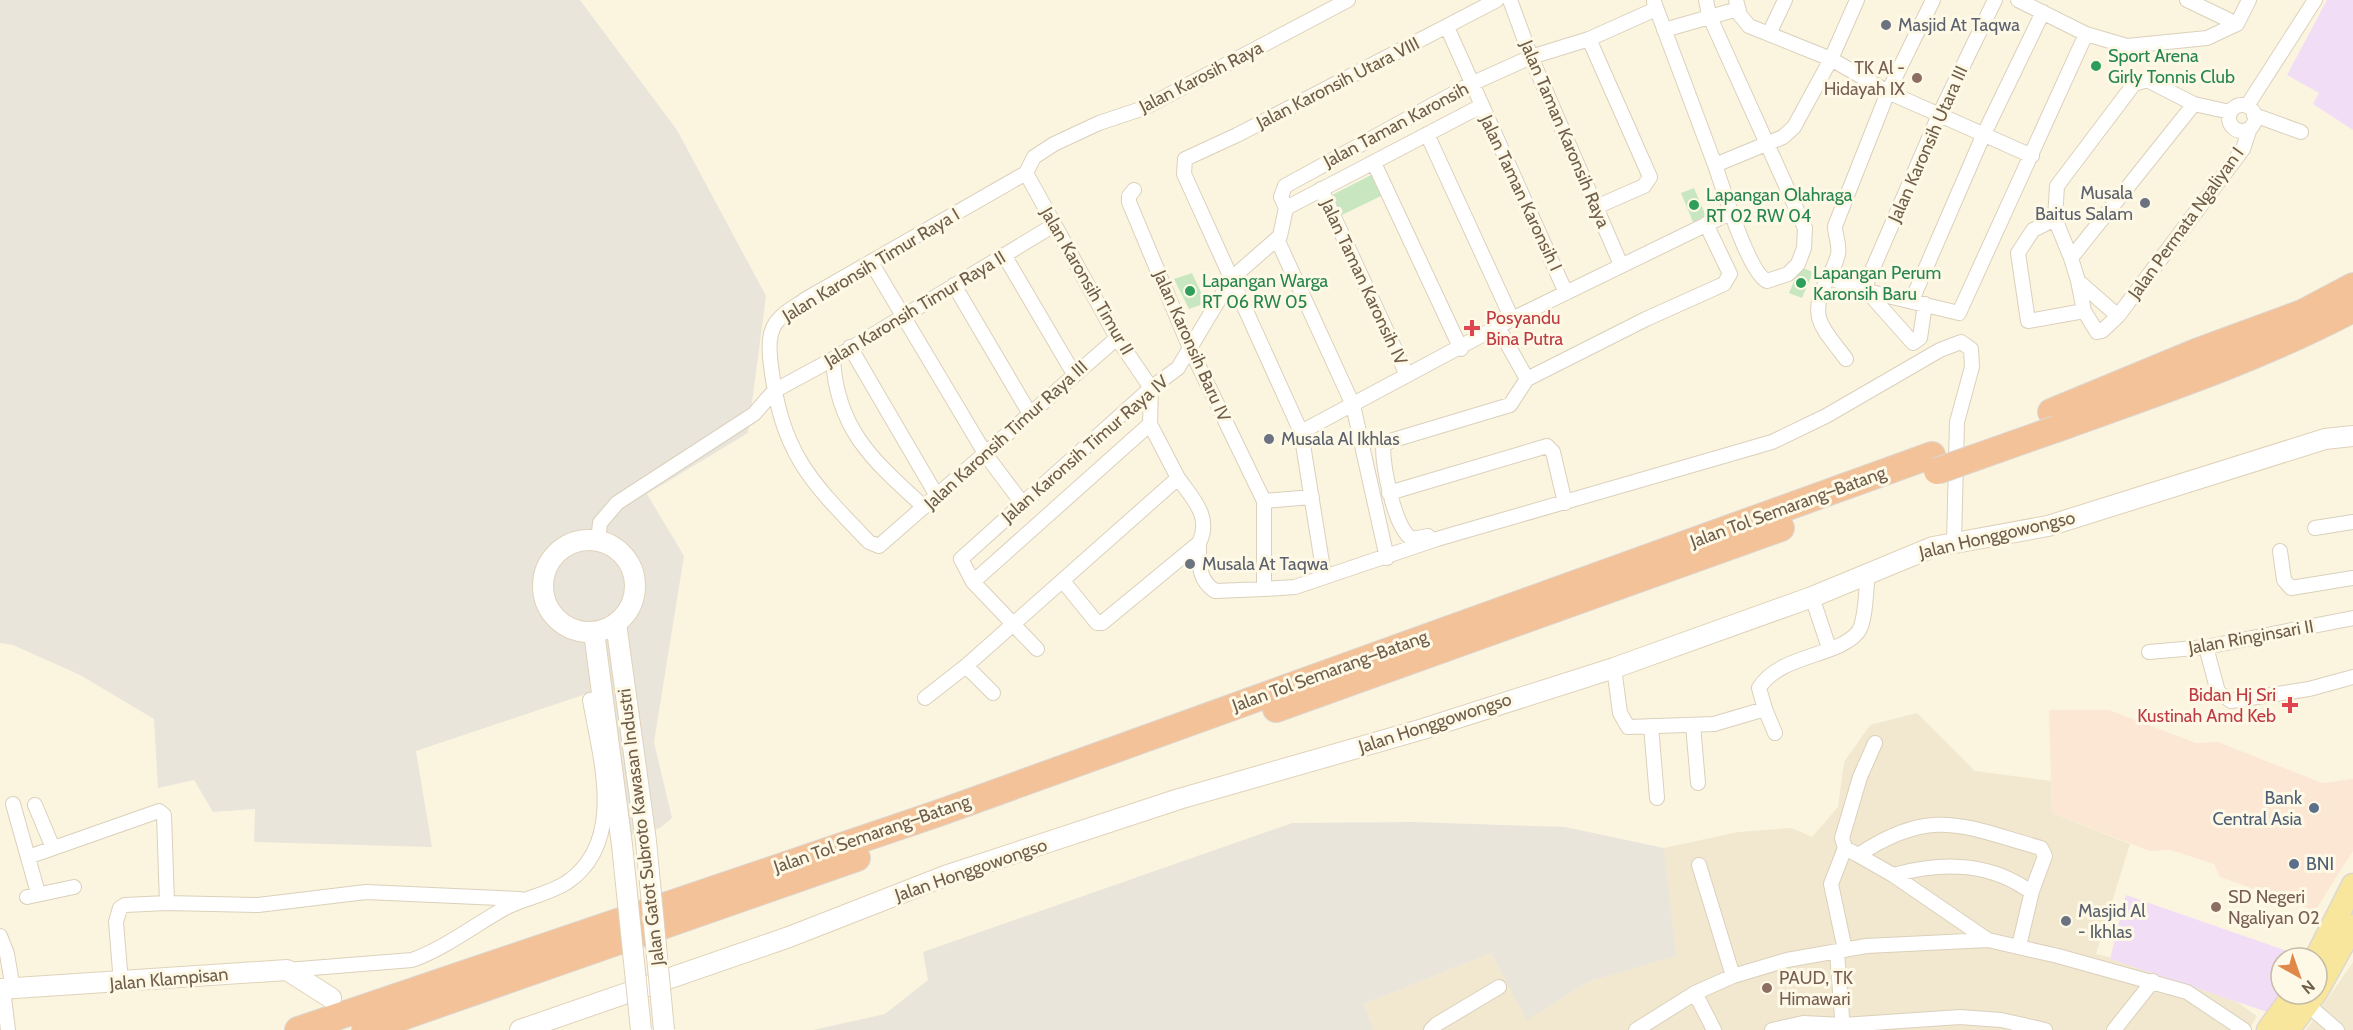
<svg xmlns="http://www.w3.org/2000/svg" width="2353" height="1030" font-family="Cabin,sans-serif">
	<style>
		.residential { fill: #f2e8cf }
		.commercial { fill: #fbe7d4 }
		.industrial { fill: #e9e5db }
		.education { fill: #f2ddf7 }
		.green { fill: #c8e7c0 }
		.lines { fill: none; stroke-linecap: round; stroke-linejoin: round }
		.street-casing { stroke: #dbd0bb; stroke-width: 16 }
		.secondary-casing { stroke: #e0d2b8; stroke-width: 22 }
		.primary-casing { stroke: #ddd8d3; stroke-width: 25 }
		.highway-casing { stroke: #ddd8d3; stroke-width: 28 }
		.street { stroke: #fff; stroke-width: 14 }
		.secondary { stroke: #fff; stroke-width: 20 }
		.primary { stroke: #f7e69b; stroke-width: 22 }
		.highway { stroke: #f3c299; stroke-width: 26 }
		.secondary-bridge-casing { stroke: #e0d2b8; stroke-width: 22; stroke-linecap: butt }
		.highway-bridge-casing { stroke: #ddd8d3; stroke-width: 28; stroke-linecap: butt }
		.secondary-bridge { stroke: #fff; stroke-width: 20 }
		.highway-bridge { stroke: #f3c299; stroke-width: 26 }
		.worship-dot { fill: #6b7280; stroke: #fef9e6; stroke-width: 2 }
		.leisure-dot { fill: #2e9e5b; stroke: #fef9e6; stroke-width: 2 }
		.education-dot { fill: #8d6e63; stroke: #fef9e6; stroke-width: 2 }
		.health-dot { fill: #e0444e; stroke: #fef9e6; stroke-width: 2 }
		.service-dot { fill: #5c6f8a; stroke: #fef9e6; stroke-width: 2 }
		.labels { text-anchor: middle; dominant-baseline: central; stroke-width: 6; stroke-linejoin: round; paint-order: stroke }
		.worship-label { font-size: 18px; fill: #5b616d; stroke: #fef9e6; text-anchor: start }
		.leisure-label { font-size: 18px; fill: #27864d; stroke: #fef9e6; text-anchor: start }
		.education-label { font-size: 18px; fill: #785e54; stroke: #fef9e6; text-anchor: start }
		.street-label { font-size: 18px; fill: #705e49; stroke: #fef9e6 }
		.health-label { font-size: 18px; fill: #be3a42; stroke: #fef9e6; text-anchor: start }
		.service-label { font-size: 18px; fill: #4e5e75; stroke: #fef9e6; text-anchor: end }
	</style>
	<rect width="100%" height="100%" fill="#fbf5e0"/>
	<path class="residential" d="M1917,713L1975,771L2051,781L2052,813L2130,844L2096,954L2203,978L2257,1016L2249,1030H1373L1364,1004L1491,953L1528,1019L1588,982L1675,956L1664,848L1738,832L1792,828L1812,837L1838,807L1844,762L1870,725Z
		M2353,962V1030H2305H2306Z"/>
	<path class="commercial" d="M2049,710H2109L2196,743L2218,742L2322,783L2353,779V851L2315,911L2220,877L2214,864L2171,850L2150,851L2052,813Z"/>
	<path class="industrial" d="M0,0H580L677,130L766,296L748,433L647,494L684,556L654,742L672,818L660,828L611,840L600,754L586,694L416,751L432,847L254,842L255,809L213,812L194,780L158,788L154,719L80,675L13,645L0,643Z
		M1414,822L1565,827L1664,848L1676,956L1588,982L1527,1020L1491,953L1364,1004L1373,1030H813L885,1014L928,980L923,952L1292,823Z"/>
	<path class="education" d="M2327,0H2353V130L2313,104L2319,93L2287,75Z
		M2126,895L2299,955L2298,958H2281V994L2273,1014L2110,959Z"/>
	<path class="green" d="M1373,174L1383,195L1342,215L1332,195Z
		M1694,188L1706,216L1693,222L1681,193Z
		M1800,267L1813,272L1802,298L1789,293Z
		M1192,273L1206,303L1189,309L1174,279Z"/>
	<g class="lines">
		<defs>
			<path id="street" d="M1510,0L1531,57L1621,265
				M1706,0L1709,15L1805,228L1804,248L1798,264L1788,274L1767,281C1748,272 1723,188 1715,165L1783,137L1794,127L1831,59L1857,0
				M1736,0L1740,15L1749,26L1831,59L1888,92L2032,156
				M2018,0L2086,34L2127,46L2207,38L2237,24
				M2187,0L2237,24
				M1654,2L1715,165
				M2237,24L2249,0
				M1447,27L1566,293
				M1664,30L1738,9
				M1769,34L1785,0
				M1589,39L1650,177L1644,186L1596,207
				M2229 118a13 13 0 1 1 26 0a13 13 0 1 1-26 0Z
				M2247,106L2315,0
				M2254,115L2301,132
				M1427,134L1512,319
				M1374,163L1461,349
				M1026,173L806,299C798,305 786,311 780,318C767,330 769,350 771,366C782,454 810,481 869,542L879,546L1117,338
				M1026,173L1034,157L1054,144L1099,123L1144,108L1348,0
				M1321,189L1407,375
				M1134,190L1129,196V202L1189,346L1264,501
				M1286,208L1481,106
				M2055,219L2033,230L2018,253L2028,321L2084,311
				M1277,239L1353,405L1387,558
				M1004,255L1074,374
				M2071,258L2055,219L2057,186L2134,84L2147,80L2194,104L2230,112
				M871,262L986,455L1022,503
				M1829,278L1871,292L1959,313L2086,34
				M2078,281L2071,258L2194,104
				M954,285L1030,414
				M1864,289L1939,115L1995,0
				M1866,290L1913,343L1920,338L1925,304
				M1912,300L1983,136L2043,12
				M2118,316L2102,331L2097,332L2084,311L2078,281L2118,316L2243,149L2250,128
				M1499,329L1527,379L1646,319L1724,284L1730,274L1706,224
				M850,347L937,496
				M833,359C837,431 875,462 924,507
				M1846,359C1825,330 1808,320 1825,284C1830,275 1836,264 1838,254C1840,244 1835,236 1835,226L1888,92L1933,0
				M1301,432L1512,319L1732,212
				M1389,493L1547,446L1553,452L1565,503
				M2315,528L2353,522
				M1428,536L1412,539C1394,528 1383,466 1383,446L1390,441L1510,405L1527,379
				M598,541L600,523L617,503L754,414L774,391L833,359L1054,225
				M1199,543C1199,563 1198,580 1215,591L1264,589V501L1312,497
				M2280,551L2284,580L2291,588L2353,578
				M1324,575L1301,432L1184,174L1185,159L1237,135L1497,0
				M1063,581L1097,623H1102L1199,543C1212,517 1193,499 1178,478
				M973,582L1150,424
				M1264,589L1295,587L1437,539L1772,442L1826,416L1940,350L1961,342L1971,349L1972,367L1957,422L1954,542
				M1812,597L1829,648
				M2206,647L2218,692L2231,701L2309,689L2353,677
				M1037,649L973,582L961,559L1151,388L1178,368L1232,278L1280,236L1286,208L1281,197L1285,186L1471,84L1531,57L1589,39L1656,9
				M2149,652L2206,647L2353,618
				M966,666L993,693
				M1614,668L1620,713L1628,727L1714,724L1765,709L1759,688C1780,654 1838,657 1858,632C1866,622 1866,587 1868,573
				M925,698L966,666L1178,478L1150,424L1151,388L1117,338L1026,173
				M1765,709L1775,733
				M1693,725L1698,783
				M1651,726L1657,798
				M13,804L38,893
				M35,805L53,848
				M1845,848L1831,884L1845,950
				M1858,855L1845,848L1842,838L1860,777L1875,743
				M28,857L159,811L164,815L167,903
				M1699,865L1733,976
				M1893,875C1938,863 1984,861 2025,888
				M27,897L74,887
				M0,936L7,954L13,989
				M1988,940L1893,875L1858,855C1933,806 1962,826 2041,848L2045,856L2032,891L2019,946
				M1837,952L1843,1030
				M287,970L412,960C444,949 476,924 507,907C526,898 548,894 566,883C627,843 600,758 590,700L604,698
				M121,983L116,922L120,908L125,905L167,903L258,905L366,892L520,899
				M3,989L8,1030
				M1695,993L1714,1030
				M2308,1005L2337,1030
				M1431,1030L1437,1024L1499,987
				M1636,1030L1695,993L1733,976L1787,960L1866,946L1988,940L2058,956L2187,992L2244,1030
				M1772,1030L1803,1023L1843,1025L1960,1017L2001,1020L2045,1030
				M2114,1030L2153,981"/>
			<path id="secondary" d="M543 586a46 46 0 1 1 92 0a46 46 0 1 1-92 0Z
				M616,623L646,841
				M594,632L622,845
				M0,989L287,970L331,998
				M520,1030L789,937L945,876L1179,799L1423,729L1614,668L1812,597L1933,547L2048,526L2325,439L2353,436"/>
			<path id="primary" d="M2316,958L2353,885
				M2317,991L2353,926
				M2268,1030L2294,994
				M2288,1030L2315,994"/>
			<path id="highway" d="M2051,412L2196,352L2302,313L2353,286
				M2056,429C2156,393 2259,359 2353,309
				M1276,709L1781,528
				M298,1030L939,813L1932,455
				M365,1030L857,858"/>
		</defs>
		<use href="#street" class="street-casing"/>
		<use href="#secondary" class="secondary-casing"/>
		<use href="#primary" class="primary-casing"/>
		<use href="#highway" class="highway-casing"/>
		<use href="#street" class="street"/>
		<use href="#secondary" class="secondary"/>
		<use href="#primary" class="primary"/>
		<use href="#highway" class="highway"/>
		<defs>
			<path id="secondary-bridge" d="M646,841L664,1030
				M622,845L641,1030"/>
			<path id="highway-bridge" d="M1937,471L2056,429"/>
		</defs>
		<use href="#secondary-bridge" class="secondary-bridge-casing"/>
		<use href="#highway-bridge" class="highway-bridge-casing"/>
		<use href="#secondary-bridge" class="secondary-bridge"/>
		<use href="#highway-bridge" class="highway-bridge"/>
	</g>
	<g class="worship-dot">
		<circle cx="1886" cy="25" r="6"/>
		<circle cx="2145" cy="203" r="6"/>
		<circle cx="1269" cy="439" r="6"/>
		<circle cx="1190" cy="564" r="6"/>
		<circle cx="2066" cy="921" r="6"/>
	</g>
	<g class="leisure-dot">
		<circle cx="2096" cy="66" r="6"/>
		<circle cx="1694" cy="205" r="6"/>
		<circle cx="1801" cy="283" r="6"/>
		<circle cx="1190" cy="291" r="6"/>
	</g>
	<g class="education-dot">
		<circle cx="1917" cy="78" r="6"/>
		<circle cx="2216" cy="907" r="6"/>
		<circle cx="1767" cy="988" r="6"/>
	</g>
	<g class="health-dot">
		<path d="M1469 319h6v6h6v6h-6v6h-6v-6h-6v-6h6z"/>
		<path d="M2287 696h6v6h6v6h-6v6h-6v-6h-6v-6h6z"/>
	</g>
	<g class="service-dot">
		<circle cx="2314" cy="808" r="6"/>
		<circle cx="2294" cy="864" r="6"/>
	</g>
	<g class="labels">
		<g class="worship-label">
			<text x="1898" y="25">Masjid At Taqwa</text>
			<text x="2133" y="193" text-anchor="end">Musala<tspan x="2133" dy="21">Baitus Salam</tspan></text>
			<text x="1281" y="439">Musala Al Ikhlas</text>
			<text x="1202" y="564">Musala At Taqwa</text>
			<text x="2078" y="911">Masjid Al<tspan x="2078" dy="21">- Ikhlas</tspan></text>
		</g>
		<g class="leisure-label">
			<text x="2108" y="56">Sport Arena<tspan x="2108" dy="21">Girly Tonnis Club</tspan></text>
			<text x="1706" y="195">Lapangan Olahraga<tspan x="1706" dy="21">RT 02 RW 04</tspan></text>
			<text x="1813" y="273">Lapangan Perum<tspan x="1813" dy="21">Karonsih Baru</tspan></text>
			<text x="1202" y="281">Lapangan Warga<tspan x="1202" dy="21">RT 06 RW 05</tspan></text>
		</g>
		<g class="education-label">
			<text x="1905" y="68" text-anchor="end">TK Al -<tspan x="1905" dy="21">Hidayah IX</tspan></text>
			<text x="2228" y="897">SD Negeri<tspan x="2228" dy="21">Ngaliyan 02</tspan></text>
			<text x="1779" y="978">PAUD, TK<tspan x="1779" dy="21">Himawari</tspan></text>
		</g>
		<g class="street-label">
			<text transform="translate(1201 77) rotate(-27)">Jalan Karosih Raya</text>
			<text transform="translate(1338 83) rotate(-27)">Jalan Karonsih Utara VIII</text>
			<text transform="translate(1396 125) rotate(-28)">Jalan Taman Karonsih</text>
			<text transform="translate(1565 134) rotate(67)">Jalan Taman Karonsih Raya</text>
			<text transform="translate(1928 144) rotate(-66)">Jalan Karonsih Utara III</text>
			<text transform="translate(1521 193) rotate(65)">Jalan Taman Karonsih I</text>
			<text transform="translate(2186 223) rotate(-54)">Jalan Permata Ngaliyan I</text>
			<text transform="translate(871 265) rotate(-31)">Jalan Karonsih Timur Raya I</text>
			<text transform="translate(1087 281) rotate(60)">Jalan Karonsih Timur II</text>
			<text transform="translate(1364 282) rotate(65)">Jalan Taman Karonsih IV</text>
			<text transform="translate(915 309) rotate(-31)">Jalan Karonsih Timur Raya II</text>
			<text transform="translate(1192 346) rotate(66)">Jalan Karonsih Baru IV</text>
			<text transform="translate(1006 435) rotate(-42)">Jalan Karonsih Timur Raya III</text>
			<text transform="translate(1085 449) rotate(-41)">Jalan Karonsih Timur Raya IV</text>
			<text transform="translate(1788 507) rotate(-20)">Jalan Tol Semarang–Batang</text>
			<text transform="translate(1997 535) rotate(-13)">Jalan Honggowongso</text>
			<text transform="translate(2251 637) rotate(-10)">Jalan Ringinsari II</text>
			<text transform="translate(1330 671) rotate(-20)">Jalan Tol Semarang–Batang</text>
			<text transform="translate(1435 723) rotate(-18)">Jalan Honggowongso</text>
			<text transform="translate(641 827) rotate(-97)">Jalan Gatot Subroto Kawasan Industri</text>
			<text transform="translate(872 834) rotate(-19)">Jalan Tol Semarang–Batang</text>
			<text transform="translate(971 870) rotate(-19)">Jalan Honggowongso</text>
			<text transform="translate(169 979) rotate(-5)">Jalan Klampisan</text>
		</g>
		<g class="health-label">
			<text x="1486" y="318">Posyandu<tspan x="1486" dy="21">Bina Putra</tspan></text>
			<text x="2276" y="695" text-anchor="end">Bidan Hj Sri<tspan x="2276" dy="21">Kustinah Amd Keb</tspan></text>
		</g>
		<g class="service-label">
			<text x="2302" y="798">Bank<tspan x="2302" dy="21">Central Asia</tspan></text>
			<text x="2306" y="864" text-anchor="start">BNI</text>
		</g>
	</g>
	<g transform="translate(2299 976) rotate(140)"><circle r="28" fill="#fef9e6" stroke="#c5bba7" stroke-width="1.5"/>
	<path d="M0-4.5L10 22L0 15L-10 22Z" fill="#e0884a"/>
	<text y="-9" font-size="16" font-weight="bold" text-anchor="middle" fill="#705e49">N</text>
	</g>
</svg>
